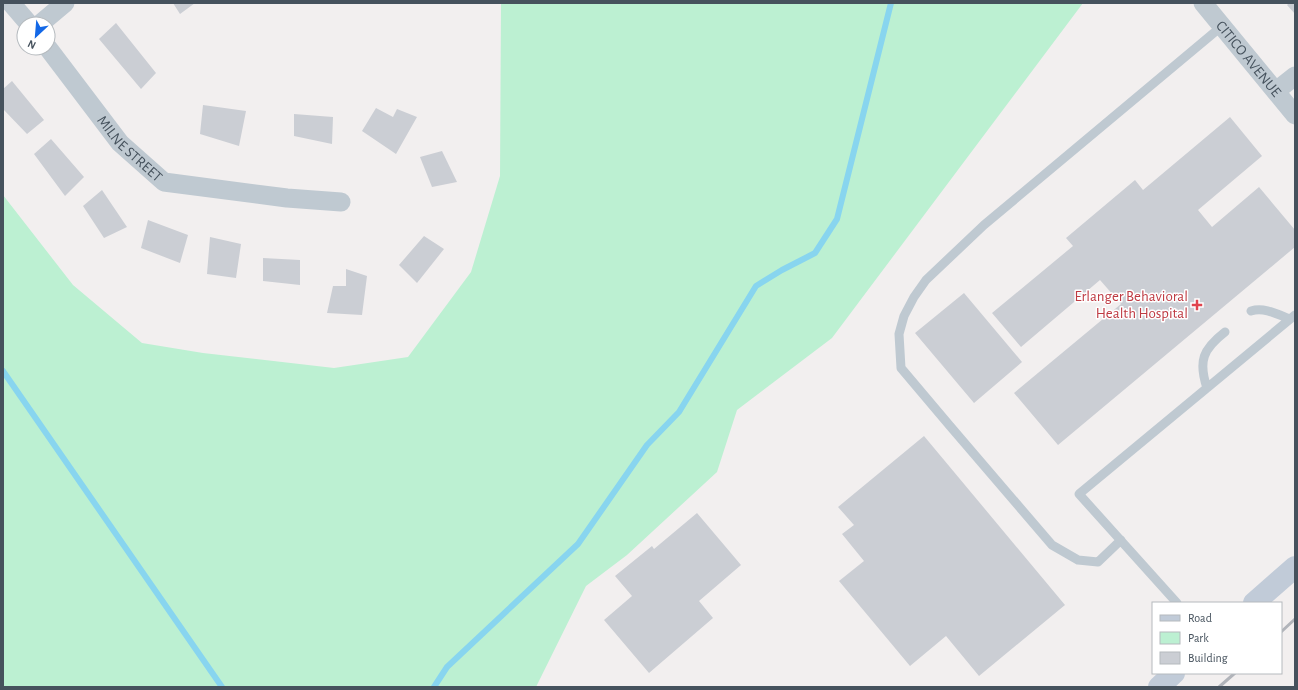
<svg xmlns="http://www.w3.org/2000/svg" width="1298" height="690" font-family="'Alegreya Sans',sans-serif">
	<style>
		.green { fill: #bcf0d2 }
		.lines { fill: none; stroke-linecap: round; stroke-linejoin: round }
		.stream { stroke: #88d5ef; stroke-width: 6 }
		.building { fill: #cbced4 }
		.service { stroke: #bfc9d1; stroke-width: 9 }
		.minor { stroke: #bfc9d1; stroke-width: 19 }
		.secondary { stroke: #c1cbd8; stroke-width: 22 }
		.rail { stroke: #b1b4ba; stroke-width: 3 }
		.health-dot { fill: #e0444e; stroke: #fff; stroke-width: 1.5 }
		.labels { text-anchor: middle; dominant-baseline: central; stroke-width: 3; stroke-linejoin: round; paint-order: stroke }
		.street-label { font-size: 15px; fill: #46525d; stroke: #fff }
		.health-label { font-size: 15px; fill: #be3a42; stroke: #fff; text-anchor: end }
	</style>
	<rect width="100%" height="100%" fill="#f2efef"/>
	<path class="green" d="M501,3H1083L832,338L737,410L717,472L627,555L586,586L536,687H3V195L73,285L142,343L203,353L334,368L408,357L471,272L500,176Z"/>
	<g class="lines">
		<path class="stream" d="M3,371L222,687
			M434,687L447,667L578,544L647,445L679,412L756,286L782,270L815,253L837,219L891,3"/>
	</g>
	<path class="building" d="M173,3H195L180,14Z
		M1289,3H1295V14L1287,5Z
		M116,23L156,73L141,89L99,39Z
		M12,81L44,120L27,134L3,109V89Z
		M203,105L246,111L239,146L200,134Z
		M376,108L393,117L397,109L417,117L396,154L362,131Z
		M294,114L333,117L332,144L294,136Z
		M1230,117L1262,156L1198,210L1212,227L1259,187L1295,230V247L1058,445L1014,393L1121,304L1100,280L1021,347L992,313L1073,246L1066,238L1135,180L1143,190Z
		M51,139L84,177L65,196L34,154Z
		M442,151L457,182L432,187L420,157Z
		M102,190L127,227L104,238L83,206Z
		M148,220L188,235L180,263L141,248Z
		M424,236L444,249L417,283L399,265Z
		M210,237L241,244L236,278L207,274Z
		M263,258L300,260V285L263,281Z
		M346,269L367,276L362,315L327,313L333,286H346Z
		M964,293L1022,362L974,403L915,333Z
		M924,436L1065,605L979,676L946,636L910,666L839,581L864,561L842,534L854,525L838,507Z
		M697,513L741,565L699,601L713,618L649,673L604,620L632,596L615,576L652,546L654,549Z"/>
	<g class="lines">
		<path class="service" d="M1251,311C1264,307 1277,314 1290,319
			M1207,388C1198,361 1203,349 1225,332
			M1121,540L1098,562L1078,560L1052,545L950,426L901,368L899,334L904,316L914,297L926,280L984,225L1222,26
			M1177,603L1079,494L1295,315"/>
		<g class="minor">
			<path d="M11,3L29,24"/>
			<path id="s1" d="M1203,3L1295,115"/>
			<path d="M40,24L65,3"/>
			<path id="s2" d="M48,48L120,143L164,182L287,198L341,202"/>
			<path d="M1276,91L1295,76"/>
		</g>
		<path class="secondary" d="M1254,603L1295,567
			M1159,687L1174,673"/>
		<path class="rail" d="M1281,632L1295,619
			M1219,687L1235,673"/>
	</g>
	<path class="health-dot" d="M1195 299h4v4h4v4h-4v4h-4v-4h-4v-4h4z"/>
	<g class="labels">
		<g class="street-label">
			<text stroke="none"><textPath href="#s1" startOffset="72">CITICO AVENUE</textPath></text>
			<text stroke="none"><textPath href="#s2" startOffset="130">MILNE STREET</textPath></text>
		</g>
		<g class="health-label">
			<text x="1188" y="296">Erlanger Behavioral<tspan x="1188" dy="17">Health Hospital</tspan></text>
		</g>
	</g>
	<rect width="1298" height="690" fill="none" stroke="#46525d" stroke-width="8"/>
	<rect x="1152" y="602" width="130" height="72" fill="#ffffff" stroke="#b5babe"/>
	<rect x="1160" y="615" width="20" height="6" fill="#c1cbd8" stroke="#b5babe"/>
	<text x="1188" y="622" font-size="12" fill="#46525d">Road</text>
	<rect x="1160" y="632" width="20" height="12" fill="#bcf0d2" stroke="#b5babe"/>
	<text x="1188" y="642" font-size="12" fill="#46525d">Park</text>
	<rect x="1160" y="652" width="20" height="12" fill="#cbced4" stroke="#b5babe"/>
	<text x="1188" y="662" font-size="12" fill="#46525d">Building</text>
	<g transform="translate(36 36) rotate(206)"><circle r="19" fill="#ffffff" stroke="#b5babe"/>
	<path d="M0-3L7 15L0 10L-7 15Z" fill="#1368e7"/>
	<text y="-6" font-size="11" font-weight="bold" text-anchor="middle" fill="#46525d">N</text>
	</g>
</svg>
